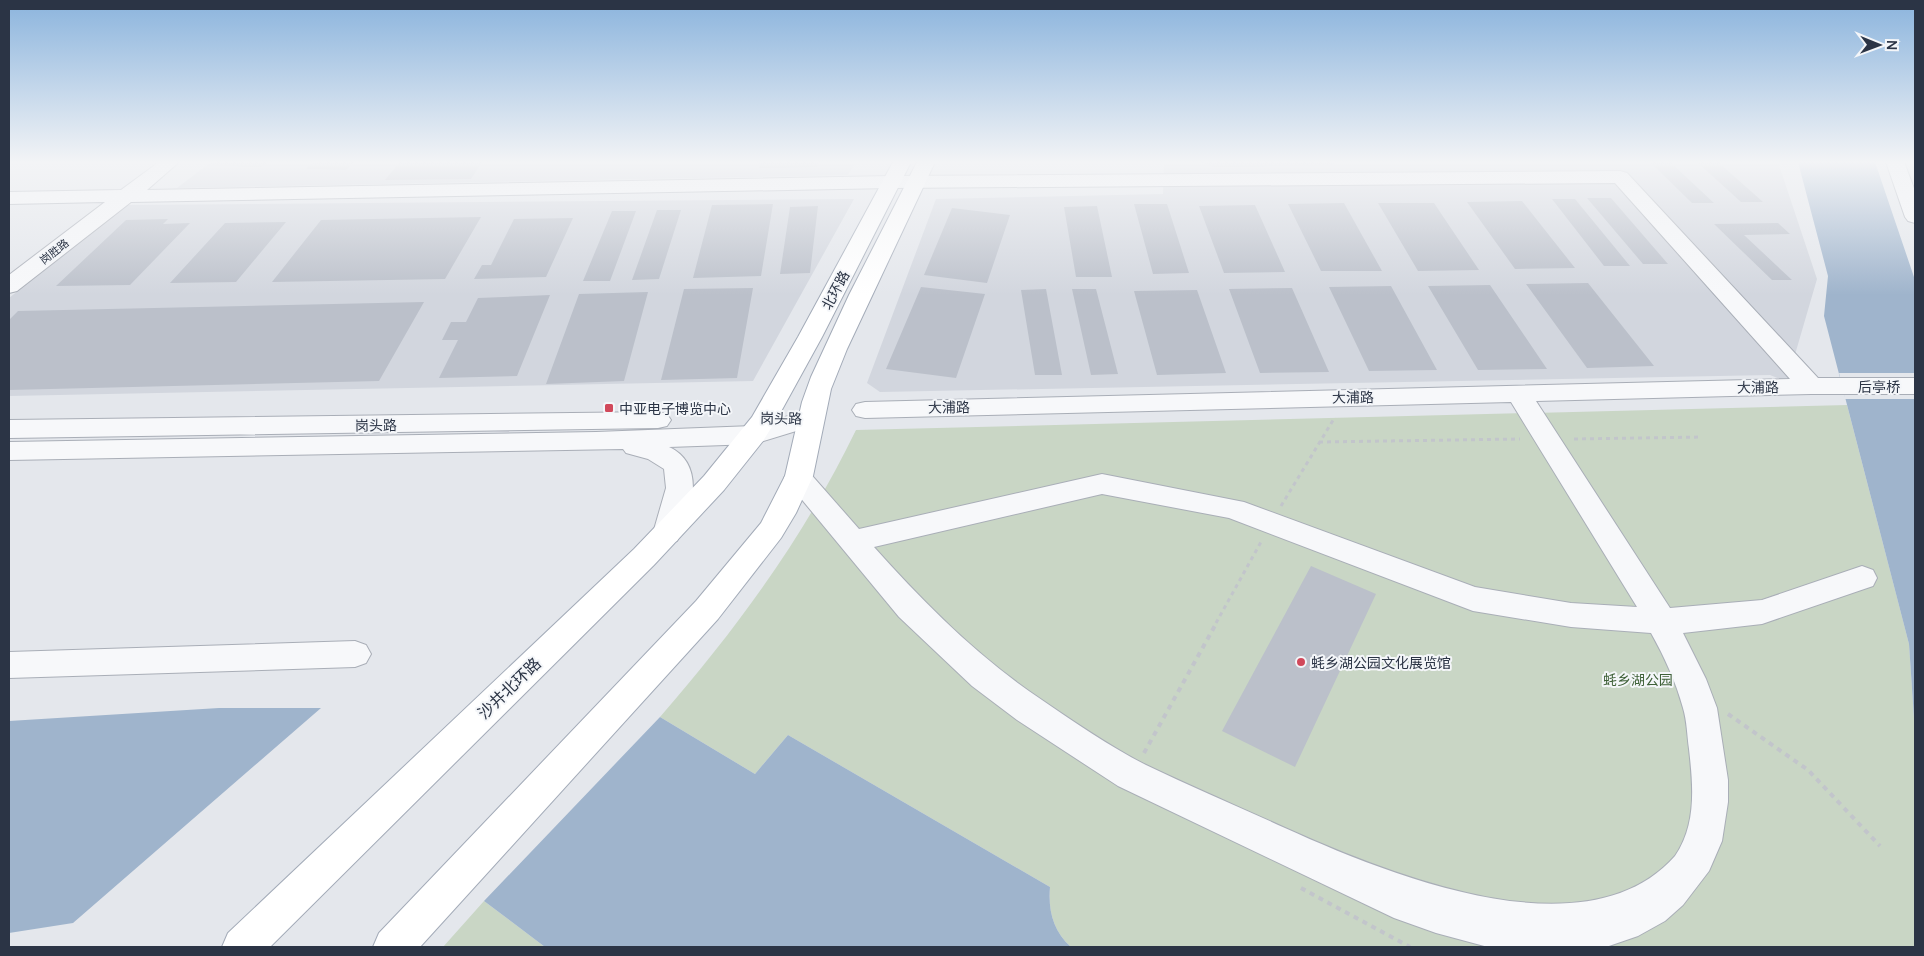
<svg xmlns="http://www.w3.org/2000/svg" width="1924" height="956" font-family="Manrope,'Noto Sans SC',sans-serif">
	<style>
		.built { fill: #d2d6de }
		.green { fill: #c9d6c5 }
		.water { fill: #9fb4cc }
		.pier { fill: #e4e7ec }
		.building { fill: #bbc0ca }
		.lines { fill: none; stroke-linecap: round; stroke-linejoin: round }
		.minor-casing { stroke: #a9aeb7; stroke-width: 2 }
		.major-casing { stroke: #a3abb8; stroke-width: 2 }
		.path-far1 { stroke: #c2c5cb; stroke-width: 3; stroke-dasharray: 4 4; stroke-linecap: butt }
		.path { stroke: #c2c5cb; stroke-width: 4; stroke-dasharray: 5 5; stroke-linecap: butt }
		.minor { fill: #f7f8fa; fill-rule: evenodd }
		.major { fill: #fff; fill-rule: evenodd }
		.poi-dot { fill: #d1495b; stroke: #f4f6f9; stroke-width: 2 }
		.labels { text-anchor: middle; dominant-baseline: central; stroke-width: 4; stroke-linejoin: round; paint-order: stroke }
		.far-street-label { font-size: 11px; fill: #2b3445; stroke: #f4f6f9 }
		.street-label { font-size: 14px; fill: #2b3445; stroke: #f4f6f9 }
		.poi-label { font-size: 14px; fill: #2b3445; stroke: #f4f6f9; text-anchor: start }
		.park-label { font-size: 14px; fill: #3f6138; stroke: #f4f6f9 }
		.near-street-label { font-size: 16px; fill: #2b3445; stroke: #f4f6f9 }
	</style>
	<rect width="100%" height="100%" fill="#e4e7ec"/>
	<path class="built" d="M211,162H856L848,175L177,188Z
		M1164,162H1778L1817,279L1787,382L1770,375L880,392L867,383L936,199L1163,194Z
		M854,199L753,381L9,396V298L126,205Z"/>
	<path class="green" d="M1847,405L1909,644L1915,733V947H1071C1053,931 1048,910 1050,887L788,735L755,774L660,717C738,627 804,537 856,430Z
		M484,901L545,947H443Z"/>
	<path class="water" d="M1798,162H1875L1915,280V733L1909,644L1824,316L1828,276Z
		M219,708H321L73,923L9,933V721Z
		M660,717L755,774L788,735L1050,887C1048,910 1053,931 1071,947H545L484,901Z"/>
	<path class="pier" d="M1839,373H1915V399H1845Z"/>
	<path class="building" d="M213,162H268L261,167L208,165Z
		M314,162H354L346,170L306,169Z
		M400,162H482L471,179L385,180Z
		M760,162H818L817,167L759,168Z
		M1201,162H1332L1335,165L1214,167Z
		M1650,162H1670L1714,203H1692Z
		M1697,162H1718L1763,202H1741Z
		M1587,198H1611L1668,264H1643Z
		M1552,199H1575L1630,266H1604Z
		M1522,201L1575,268L1515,269L1467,202Z
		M1344,203L1382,271H1321L1288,204Z
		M1378,203H1434L1479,270L1418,271Z
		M773,204L761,276L693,278L712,205Z
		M1134,204H1167L1189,273L1153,274Z
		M1255,205L1285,272L1224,273L1199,206Z
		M818,206L810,273L780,274L790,207Z
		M1097,206L1112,277H1076L1064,207Z
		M952,208L1010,215L987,283L924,275Z
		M657,210H681L659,279L632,280Z
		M612,211H636L610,281H583Z
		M481,217L445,279L272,282L321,220Z
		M573,218L546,277L474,279L482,265H491L514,219Z
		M168,219L163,224L190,223L130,285L56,286L126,220Z
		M286,222L236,282L170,283L225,223Z
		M1778,223L1790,234L1744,235L1792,280H1772L1714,224Z
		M1588,283L1654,366L1587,368L1526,284Z
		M1490,285L1547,369L1478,370L1428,286Z
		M1391,286L1437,370L1369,371L1329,287Z
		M921,287L985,294L956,378L886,369Z
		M753,288L737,378L661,380L684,289Z
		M1292,288L1329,372L1260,373L1229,289Z
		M1046,289L1062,375H1035L1021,290Z
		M1072,289H1096L1118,374L1091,375Z
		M1197,290L1226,373L1157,375L1134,291Z
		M648,292L624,381L546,384L579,294Z
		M550,295L517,376L439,378L458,340H442L451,322H466L478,298Z
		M424,302L379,381L9,390V320L18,311Z
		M1311,566L1376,594L1295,767L1222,731Z"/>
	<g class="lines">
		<defs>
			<path id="minor" d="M159,162H179L147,190L891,176L1620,171L1627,173L1818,378H1915V394H1811L1536,401L1670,608L1762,600L1862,566L1873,570L1877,578L1873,586L1762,624L1683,633L1706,679L1717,708L1728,780V802L1722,841L1709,871L1683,905L1665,921L1638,936L1606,947H1488L1436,933L1394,918L1118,786L1017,720L972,686L899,617L784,478L788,471L798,468L808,471L859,529L1102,474L1244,502L1475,587L1571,603L1637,607L1511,402L865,418L856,416L852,410L856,404L865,402L1790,379L1615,183L891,188L131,202L17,291L9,293V275L105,202L9,204V192L121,190ZM1102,494L1229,518L1473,611L1571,627L1651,633C1664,656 1676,682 1683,708C1687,721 1687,735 1689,749C1693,785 1697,824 1675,856C1587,956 1389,875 1285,828C1239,807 1192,787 1146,765C1112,748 1074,722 1042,700C979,658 925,604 874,547Z
				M1886,162H1904L1915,191V223L1908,221L1905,217Z
				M810,410L819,412L823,418L819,424L754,444L669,447C706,464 693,512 677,541L667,544L657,541L653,533L666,488L664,469L648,459L626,453L623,449L9,460V442L596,432L753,426Z
				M658,412L667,414L671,420L667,426L658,428L9,438V420Z
				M355,641L366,645L371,654L366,663L355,667L9,678V652Z"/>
			<path id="major" d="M893,162H911L822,337L778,417L763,441L724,490L654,565L270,947H222L228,933L634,549L704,476L752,417L798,337Z
				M917,162H935L847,349L831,389L813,476L796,513L781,538L718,619L420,947H373L379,933L696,601L761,523L785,476L802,402L811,377L849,295Z"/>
		</defs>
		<use href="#minor" class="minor-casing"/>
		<use href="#major" class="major-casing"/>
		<path class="path-far1" d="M1574,439L1702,437
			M1319,442L1520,439
			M1281,506L1335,417
			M1216,623L1261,542"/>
		<path class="path" d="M1728,714L1808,770L1880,846
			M1144,753L1217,622
			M1301,888L1410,947"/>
		<use href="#minor" class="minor"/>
		<use href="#major" class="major"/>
	</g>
	<linearGradient id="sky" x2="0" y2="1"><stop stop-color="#8bb4dd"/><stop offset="0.55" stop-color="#f3f4f6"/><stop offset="1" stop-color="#f3f4f6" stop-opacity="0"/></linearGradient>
	<rect width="1924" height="295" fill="url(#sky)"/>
	<g class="poi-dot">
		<rect x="604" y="403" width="10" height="10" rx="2.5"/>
		<circle cx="1301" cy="662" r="5"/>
	</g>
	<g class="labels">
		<g class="far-street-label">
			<text transform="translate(54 251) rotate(-38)">岗胜路</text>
		</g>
		<g class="street-label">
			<text transform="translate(835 290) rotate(-62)">北环路</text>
			<text x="1879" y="386">后亭桥</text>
			<text transform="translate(1758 387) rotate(-1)">大浦路</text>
			<text transform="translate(1353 397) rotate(-1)">大浦路</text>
			<text transform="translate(949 407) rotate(-1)">大浦路</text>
			<text transform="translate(781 418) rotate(1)">岗头路</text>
			<text transform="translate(376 425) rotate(-1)">岗头路</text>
		</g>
		<g class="poi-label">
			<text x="619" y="408">中亚电子博览中心</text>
			<text x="1311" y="662">蚝乡湖公园文化展览馆</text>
		</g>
		<g class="park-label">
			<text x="1638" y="679">蚝乡湖公园</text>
		</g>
		<g class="near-street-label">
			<text transform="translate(509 688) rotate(-44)">沙井北环路</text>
		</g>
	</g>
	<rect width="1924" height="956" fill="none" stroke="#2b3445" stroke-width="20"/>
	<g transform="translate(1879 45) rotate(91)" stroke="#f4f6f9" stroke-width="4" paint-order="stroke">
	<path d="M0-4L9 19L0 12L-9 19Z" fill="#2b3445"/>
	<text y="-8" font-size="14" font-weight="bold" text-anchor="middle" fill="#2b3445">N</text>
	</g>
</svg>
